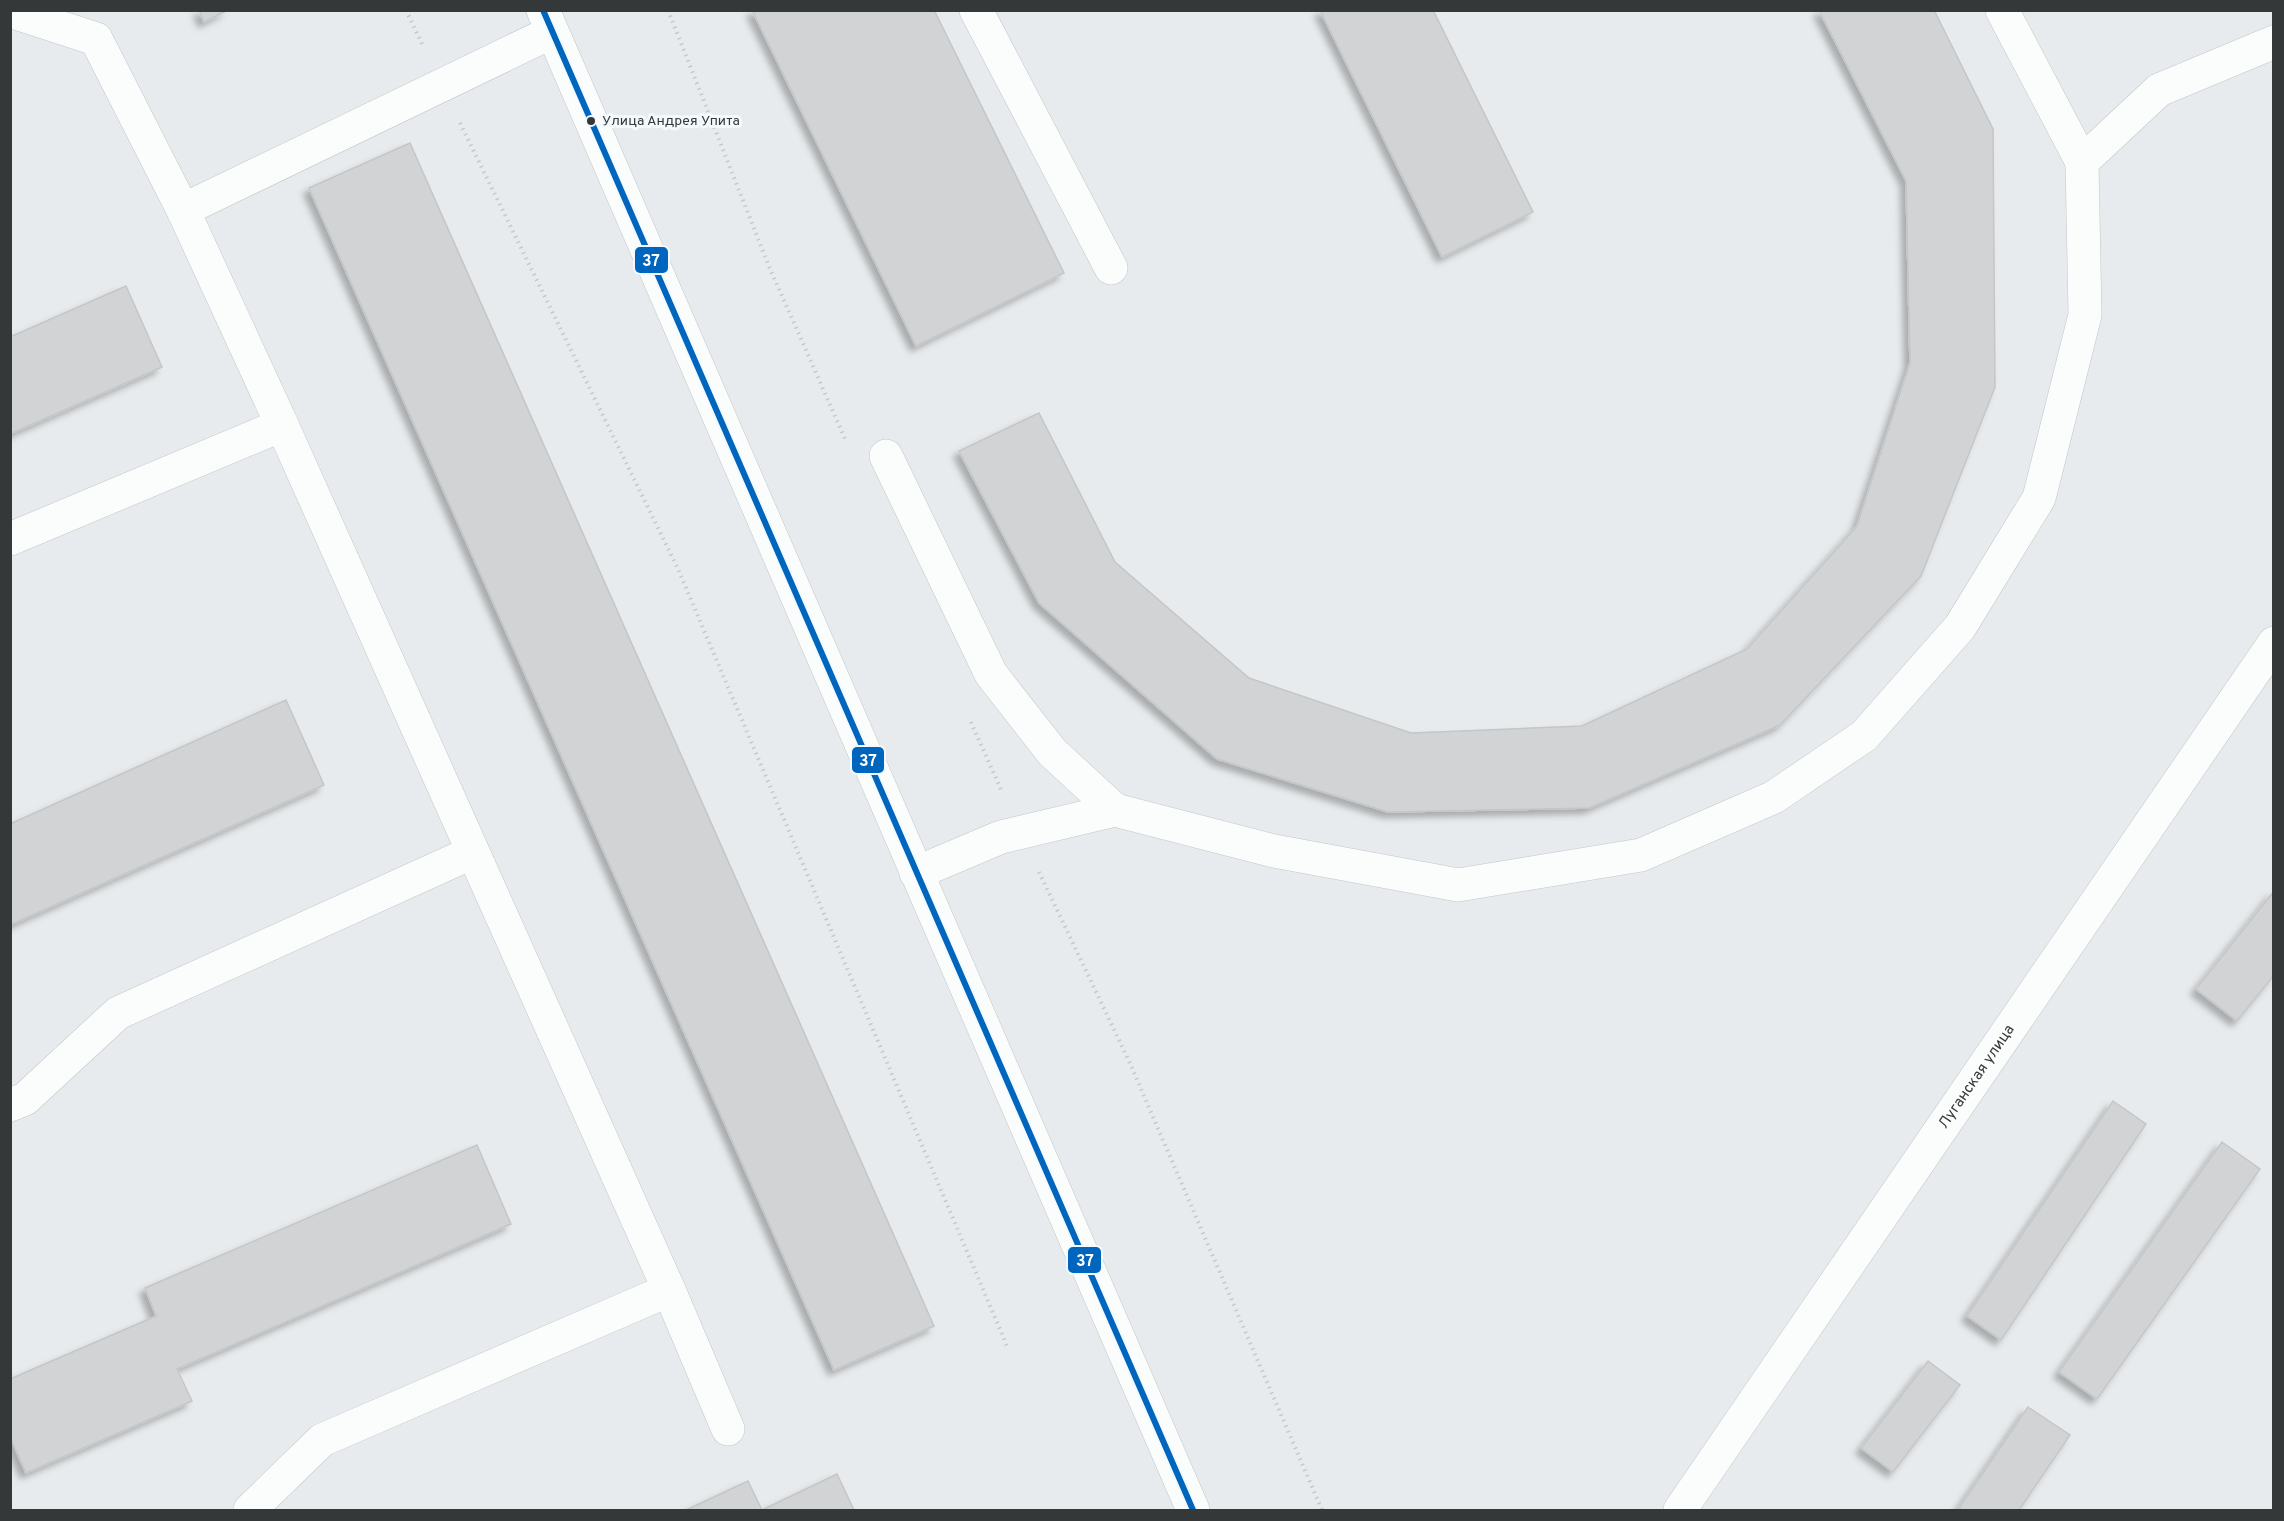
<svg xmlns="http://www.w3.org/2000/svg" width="2284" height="1521" font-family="Overpass,sans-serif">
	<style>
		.building { fill: #d2d3d4; stroke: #c5c6c6; stroke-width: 1.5; filter: url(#shadow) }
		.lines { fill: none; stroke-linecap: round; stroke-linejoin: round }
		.minor-casing { stroke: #c3c7c8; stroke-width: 34 }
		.path { stroke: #c7c8c9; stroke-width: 4; stroke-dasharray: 1.5 4.5; stroke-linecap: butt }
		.minor { stroke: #fbfcfc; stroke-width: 33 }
		.bus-1-casing { stroke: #f3fafd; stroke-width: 10 }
		.bus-1 { stroke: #0065bd; stroke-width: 6 }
		.bus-dot { fill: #353839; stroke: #f3fafd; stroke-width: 2 }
		.labels { text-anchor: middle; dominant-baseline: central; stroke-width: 6; stroke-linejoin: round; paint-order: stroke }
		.bus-label { font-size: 14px; fill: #353839; stroke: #f3fafd; text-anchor: start }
		.street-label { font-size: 15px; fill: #353839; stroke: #f3fafd }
		.line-badge { stroke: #f3fafd; stroke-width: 2 }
		.badge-label { font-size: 16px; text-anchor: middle; font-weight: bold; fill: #fff }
	</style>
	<defs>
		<filter id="shadow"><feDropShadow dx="-5.5" dy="5.5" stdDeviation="3" flood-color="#0004"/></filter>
	</defs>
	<rect width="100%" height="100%" fill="#e7ebed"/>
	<path class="building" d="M199,10H228L204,22Z
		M752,10H934L1064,273L916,346Z
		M1320,10H1433L1533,212L1442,257Z
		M1819,10H1934L1993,129L1995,387L1921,576L1780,725L1589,808L1388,812L1217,759L1039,603L959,451L1039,413L1115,562L1249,678L1411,733L1582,726L1747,649L1857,526L1910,363L1906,181Z
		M410,143L934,1326L834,1370L309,188Z
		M126,286L162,367L10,434V337Z
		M286,700L324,785L10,925V824Z
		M2274,891V975L2237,1021L2196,989Z
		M2113,1101L2146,1124L2001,1340L1967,1316Z
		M2222,1142L2260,1169L2097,1399L2059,1372Z
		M477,1145L511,1224L177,1369L192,1401L26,1473L10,1437V1379L156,1316L145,1288Z
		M1928,1361L1960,1385L1893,1472L1861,1448Z
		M2028,1407L2070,1435L2019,1510H1963L1959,1508Z
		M837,1474L854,1510H686L748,1481L762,1510Z"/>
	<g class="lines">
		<defs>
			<g id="minor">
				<path d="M543,10L1193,1510"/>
				<path d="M976,10L1111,268"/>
				<path d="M2002,10L2082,162"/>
				<path d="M10,11L96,39L183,210L282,425L669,1290L728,1429"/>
				<path d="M183,210L552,32"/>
				<path d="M886,456L991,674L1052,752L1115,810"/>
				<path d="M10,539L282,425"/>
				<path d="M916,873L1001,837L1115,810L1274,851L1458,885L1641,855L1774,797L1864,736L1960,627L2039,498L2085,315L2082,162L2159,90L2274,42"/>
				<path d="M10,1105L25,1099L118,1013L471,853"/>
				<path d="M250,1510L322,1440L669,1290"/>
				<path id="s1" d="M1680,1510L2274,643"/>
			</g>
		</defs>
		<use href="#minor" class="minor-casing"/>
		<path class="path" d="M406,10L423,46
			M668,10L768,264L846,441
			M460,123L678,569L1007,1346
			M971,722L1002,792
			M1039,872L1129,1061L1322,1510"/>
		<use href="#minor" class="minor"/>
		<defs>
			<path id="bus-1" d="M543,10L1193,1510"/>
		</defs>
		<use href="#bus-1" class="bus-1-casing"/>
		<use href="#bus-1" class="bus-1"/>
	</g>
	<circle class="bus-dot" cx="591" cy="121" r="5"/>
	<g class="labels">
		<g class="bus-label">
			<text x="602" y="121">Улица Андрея Упита</text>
		</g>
		<g class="street-label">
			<text stroke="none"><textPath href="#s1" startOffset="525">Луганская улица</textPath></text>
		</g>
	</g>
	<g class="line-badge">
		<rect x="634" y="246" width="35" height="28" rx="6" fill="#0065bd"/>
		<rect x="851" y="746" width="34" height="28" rx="6" fill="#0065bd"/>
		<rect x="1067" y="1246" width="35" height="28" rx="6" fill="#0065bd"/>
	</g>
	<g class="badge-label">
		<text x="651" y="266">37</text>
		<text x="868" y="766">37</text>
		<text x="1085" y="1266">37</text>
	</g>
	<rect width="2284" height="1521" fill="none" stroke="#353839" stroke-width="24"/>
</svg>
